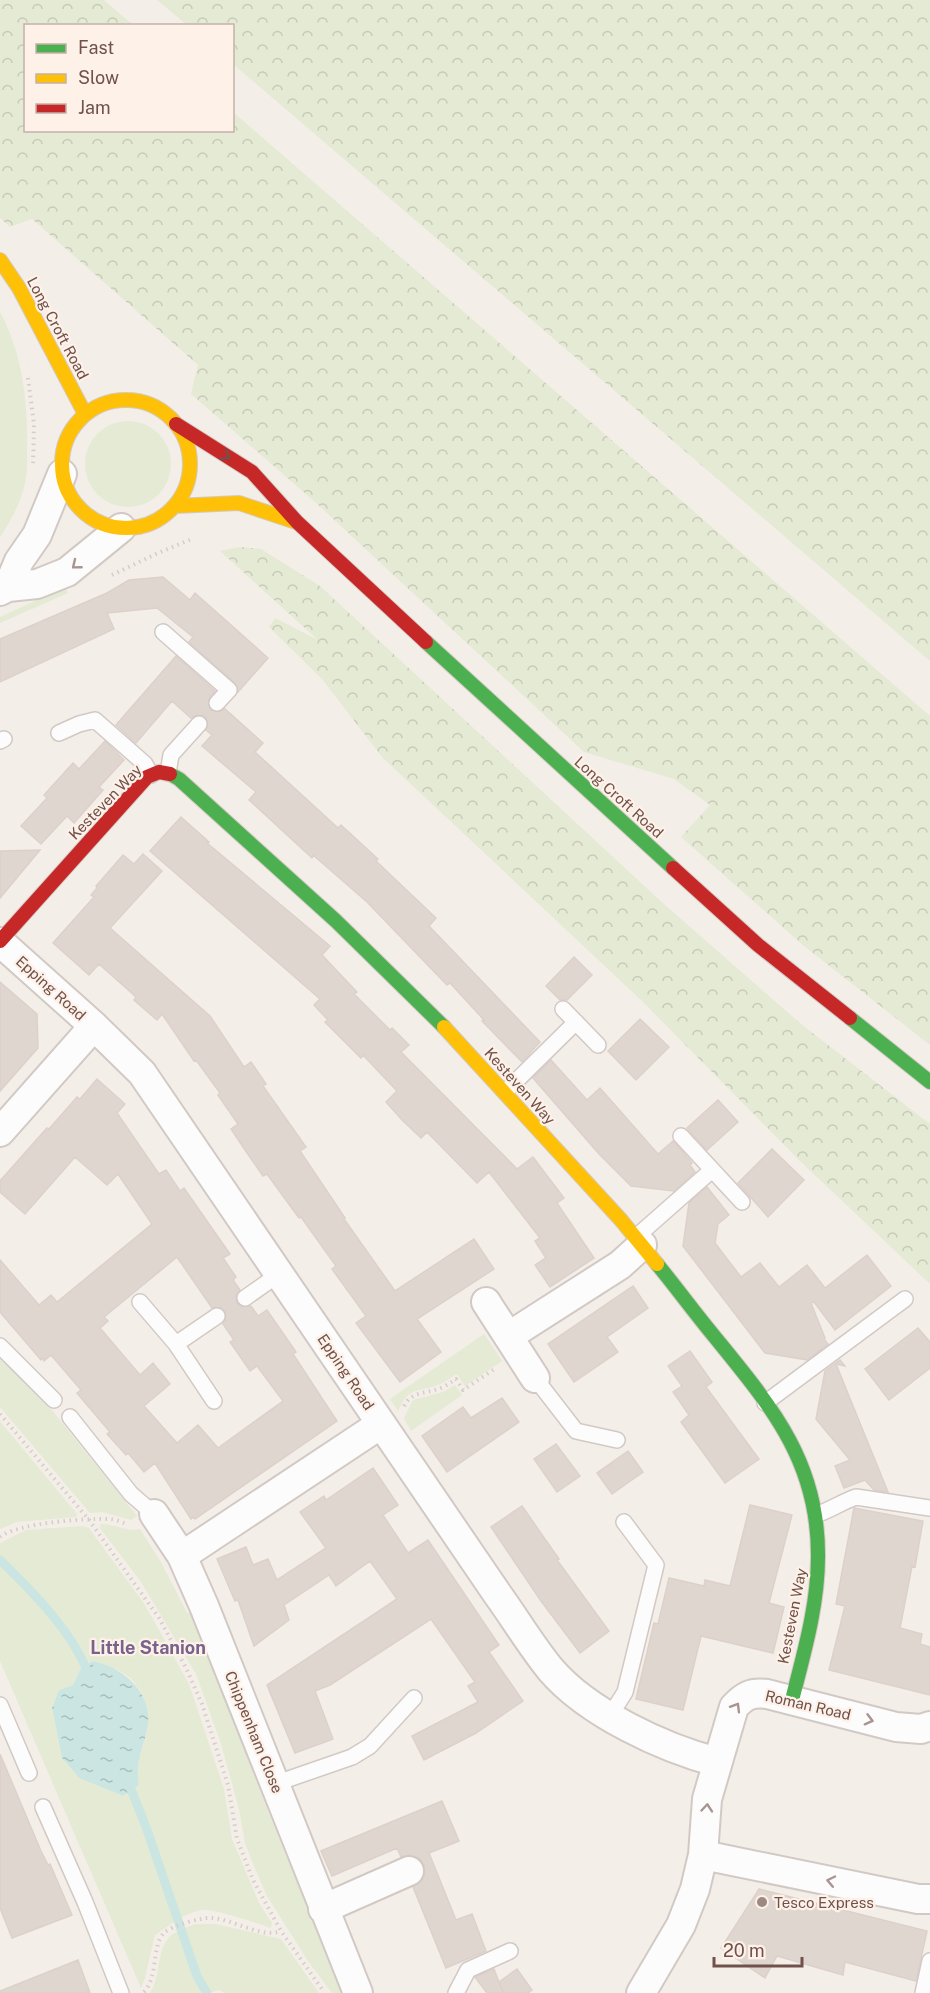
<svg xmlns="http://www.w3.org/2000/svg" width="930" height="1993" font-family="'Public Sans',sans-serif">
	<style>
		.green { fill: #e4ead3; fill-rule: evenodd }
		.forest { fill: url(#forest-crowns) }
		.water { fill: url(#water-ripples) }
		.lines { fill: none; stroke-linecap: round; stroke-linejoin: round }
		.stream { stroke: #cbe6e2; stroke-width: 9 }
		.building { fill: #e0d6d0; stroke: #ddd0cb; stroke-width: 1.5; fill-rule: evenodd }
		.lane-casing { stroke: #d2c9c5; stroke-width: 18 }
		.street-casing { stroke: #d2c9c5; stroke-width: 32 }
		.fast-casing { stroke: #d3c9c4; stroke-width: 16 }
		.slow-casing { stroke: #d3c9c4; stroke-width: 16 }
		.jam-casing { stroke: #d3c9c4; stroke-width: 16 }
		.path { stroke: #d6ccca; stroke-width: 4; stroke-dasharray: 1.5 4.5; stroke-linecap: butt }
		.lane { stroke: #fdfcfc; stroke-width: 15 }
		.street { stroke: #fdfcfc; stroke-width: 28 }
		.fast { stroke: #4caf50; stroke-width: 14 }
		.slow { stroke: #ffc107; stroke-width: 14 }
		.jam { stroke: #c62828; stroke-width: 14 }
		.oneway { stroke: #70514b }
		.oneway2 { stroke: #a89592 }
		.poi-dot { fill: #9e8882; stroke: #fdf1e8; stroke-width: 2 }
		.labels { text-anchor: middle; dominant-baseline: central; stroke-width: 4.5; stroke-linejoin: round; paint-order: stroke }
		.street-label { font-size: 15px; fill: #70514b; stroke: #fdf1e8 }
		.poi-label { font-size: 15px; fill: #70514b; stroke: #fdf1e8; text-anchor: start }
		.quarter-label { font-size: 18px; font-weight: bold; fill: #77638c; stroke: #fdf1e8 }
	</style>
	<defs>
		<pattern id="forest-crowns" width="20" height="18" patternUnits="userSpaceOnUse" patternTransform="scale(1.5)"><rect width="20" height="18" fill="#e4ead3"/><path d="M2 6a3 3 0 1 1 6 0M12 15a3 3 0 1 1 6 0" fill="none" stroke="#c7cab7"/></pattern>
		<pattern id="water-ripples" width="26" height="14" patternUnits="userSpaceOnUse" patternTransform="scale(1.5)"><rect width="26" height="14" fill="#cbe6e2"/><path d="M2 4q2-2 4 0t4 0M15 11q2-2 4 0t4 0" fill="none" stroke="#a9bdb9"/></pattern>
	</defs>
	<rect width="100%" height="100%" fill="#f4eee8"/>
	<path class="green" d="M0,312C22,353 28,400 27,446C27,460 28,474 24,487C20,504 10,522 0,537Z
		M85 464a43 43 0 1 1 86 0a43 43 0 1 1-86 0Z
		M65,587L68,593L0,623V617Z
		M484,1334L502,1361L465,1386L457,1374C450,1378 443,1384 435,1386C415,1392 408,1388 398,1411L390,1399Z
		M0,1359L43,1399L137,1516L131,1520L102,1512L90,1513L0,1407Z
		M455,1385L462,1395L411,1431L404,1418L413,1400L443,1392Z
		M0,1421L77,1514L76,1517L17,1522L0,1529Z
		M101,1524C114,1524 127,1532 140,1529L162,1564L187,1613L191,1612L271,1819L342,1993H332L308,1961L267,1896L254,1866L245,1843L239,1809L221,1744L196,1674L141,1582L100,1528Z
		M83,1526L89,1528L94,1535L145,1605L189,1684L224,1789L232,1839L259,1903L272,1923L271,1928C257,1923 212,1908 201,1910C185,1913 168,1926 155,1935L145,1978L141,1988L0,1661V1543L26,1530ZM91,1661C101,1665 114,1667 123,1673C141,1683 152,1710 147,1730C142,1752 135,1762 139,1785L123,1796L79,1778L62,1758L52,1708L59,1690L73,1685L80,1670Z
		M195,1924H215L281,1939L319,1993H224L219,1990L209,1993H150C162,1975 155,1947 173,1934C179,1930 188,1927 195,1924Z"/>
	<path class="forest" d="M0,0H104L133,25L26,26V130H232L233,112L930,716V1045L804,946L681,837L710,805L674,779L584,752L315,502L191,394L198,365L32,219L10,227L0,218Z
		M157,0H930V661L233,64L232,26L187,25Z
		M240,547L261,549L320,586L665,905L801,1024L930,1124V1284L799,1160L642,1001L382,757L322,679L269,627L275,618L318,640L220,551Z"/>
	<path class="water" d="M92,1661C124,1667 155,1694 147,1730C142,1752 135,1762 139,1785L123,1796L79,1778L62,1758L52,1708L59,1690L73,1685L80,1670Z"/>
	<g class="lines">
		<path class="stream" d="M0,1560C32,1591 74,1633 89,1676
			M127,1779L146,1827L197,1976L207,1993"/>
	</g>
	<path class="building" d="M163,577L190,600L195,593L268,658L238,692L235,683L189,642L193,637L157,608L107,613L114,629L0,682V639L107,593L129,580Z
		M176,656L215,691L208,700L210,710L219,712L225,709L263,743L255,752L338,828L341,825L378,859L376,861L436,918L429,926L540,1042L522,1062L482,1021L484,1020L450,983L447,985L367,902L313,855L312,858L249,800L256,792L202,746L212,735L206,730L208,722L205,716L197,715L191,718L172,701L136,743L116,725Z
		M105,741L124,760L99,787L103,790L74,823L67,816L41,844L21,826L47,798L44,795L73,763L79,769Z
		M181,817L209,842L207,843L330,946L322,955L357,992L354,994L390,1030L392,1028L409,1045L401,1052L517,1169L533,1157L564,1198L557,1203L594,1258L550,1287L535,1265L546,1258L535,1241L540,1238L489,1172L477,1183L427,1132L421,1138L403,1121L386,1102L397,1091L363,1055L361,1058L325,1022L328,1020L314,1005L320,999L150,851Z
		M40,850L0,898V851Z
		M143,854L162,871L110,928L210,1016L244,1067L251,1062L266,1084L263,1086L306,1147L300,1151L345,1218L344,1219L395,1291L474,1239L494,1269L417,1319L441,1352L400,1382L356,1323L366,1316L332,1269L336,1266L301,1217L299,1218L267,1174L263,1176L245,1150L231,1129L238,1124L218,1095L220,1093L196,1060L194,1061L162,1014L157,1020L134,1000L136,997L99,964L89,975L53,943L94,897L91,895L97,888L96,886L123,855L134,864Z
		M574,957L592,975L567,1000H560L546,986Z
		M0,982L37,1014L38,1048L0,1091Z
		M640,1019L669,1047L636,1080L608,1051Z
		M551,1060L587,1100L600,1088L658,1154L673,1141L692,1163L690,1165L695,1172L674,1191L631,1186L599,1154L533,1078Z
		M97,1079L125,1104L117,1113L159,1174L166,1170L180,1191L184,1188L230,1254L223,1258L236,1277L233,1280L240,1290L236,1294L237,1303L241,1307L251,1306L258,1316L267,1310L296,1352L293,1354L337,1421L195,1519L193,1517L191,1519L155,1463L144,1472L128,1453L126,1455L107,1434L110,1432L77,1393L81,1390L51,1355L44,1361L43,1358L41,1360L0,1312V1260L39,1305L51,1295L57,1302L152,1224L118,1174L107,1185L75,1157L25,1214L0,1192V1181L47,1128L49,1129L77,1097L80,1099ZM177,1257L212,1308L221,1307L225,1311L226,1320L223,1324L234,1340L230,1342L250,1371L257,1366L283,1401L218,1448L198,1425L177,1443L144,1406L170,1384L153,1363L140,1375L100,1328L108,1321L104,1317Z
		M718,1100L738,1122L707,1150L687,1128Z
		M772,1149L804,1180L768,1217L738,1183Z
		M707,1187L729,1215L718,1224L715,1243L741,1277L760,1263L779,1287L807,1265L825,1288L867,1255L891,1286L835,1330L814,1302L811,1303L825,1338L824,1339L828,1344L807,1360L765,1353L683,1246L689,1203Z
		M633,1286L648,1308L607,1337L618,1352L574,1382L548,1344Z
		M918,1328L930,1342V1368L889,1400L865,1369Z
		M690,1351L712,1382L706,1387L759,1459L725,1483L681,1422L689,1415L673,1392L682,1386L668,1366Z
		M840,1360L845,1366L836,1364L888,1492L874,1490L865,1480L844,1488L835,1466L850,1460L816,1419L825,1371Z
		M502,1398L519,1422L447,1472L422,1436L463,1407L471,1418Z
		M556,1444L580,1476L557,1492L534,1459Z
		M628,1451L643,1472L612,1494L597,1473Z
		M373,1468L398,1505L383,1515L408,1553L428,1540L499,1645L489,1652L523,1701L476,1733L424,1760L412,1736L478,1702L468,1686L475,1682L431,1619L330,1685L315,1691L333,1739L295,1753L267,1685L397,1599L370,1561L336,1586L329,1575L284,1605L289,1620L254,1646L238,1600L235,1601L217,1559L246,1547L253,1565L268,1559L277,1580L326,1548L300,1512L324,1496L326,1500Z
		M750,1505L792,1515L769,1603L784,1607L773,1653L701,1636L683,1710L636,1699L654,1623L658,1624L669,1578L704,1586L705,1580L730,1586Z
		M522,1506L559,1559L557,1560L609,1631L580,1653L541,1601L491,1527Z
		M854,1508L923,1521L915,1567L912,1566L900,1628L922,1634L920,1644L930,1647V1695L829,1670L845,1606L836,1604Z
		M0,1754L41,1851L48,1865L50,1864L72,1915L12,1938L0,1908Z
		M442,1801L459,1841L429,1853L456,1920L472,1914L486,1951L446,1968L413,1887L422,1881L425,1873L424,1865L419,1858L410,1855L401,1857L397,1848L332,1876L321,1851Z
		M759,1889L927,1931L916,1981L845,1962L843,1975L777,1956L765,1978L721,1948Z
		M78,1960L90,1993H0V1991Z
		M494,1969L503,1993H487L475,1977Z
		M517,1969L532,1990L528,1993H504L499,1982Z"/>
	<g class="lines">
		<defs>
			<path id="lane" d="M163,632L229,690L217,703
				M59,733L79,724L95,720L145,764L151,775
				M0,741L4,739
				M168,773L171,755L199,724
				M563,1009L598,1045
				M505,1092L576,1022
				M681,1136L742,1202
				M636,1237L712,1170
				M245,1298L279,1274
				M140,1302L176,1344L214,1401
				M176,1344L217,1316
				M0,1346L54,1400
				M535,1378L576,1431L617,1440
				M765,1403L905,1299
				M70,1417L131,1494L154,1514
				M816,1515C830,1510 842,1502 856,1497L930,1508
				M0,1705L29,1773
				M610,1716L625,1692L656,1565L624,1522
				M274,1784L352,1757L370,1746L414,1698
				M43,1807L85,1902L121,1993
				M456,1993L468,1970L510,1951
				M923,1993L930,1961"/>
			<path id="street" d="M8,587L19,561L37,535L62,474
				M0,591L8,587L37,584L67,572L121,528
				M0,942L94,1026L142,1073L498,1595C516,1620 532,1647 551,1670C588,1713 663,1748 717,1762
				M0,1132L94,1026
				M486,1302L535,1378
				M509,1336L620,1265L642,1245
				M154,1514L182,1556L204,1606L358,1993
				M182,1556L381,1424
				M703,1855L918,1899H930
				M323,1909L409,1871
				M641,1993L681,1925L695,1889L703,1855L707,1799L734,1707C744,1696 751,1692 767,1694L896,1727L921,1729L930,1726"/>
			<path id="fast" d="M426,642L673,868
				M170,774L179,779L336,921L444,1027
				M850,1018L930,1082
				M657,1264C676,1287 694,1312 714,1336C770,1405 819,1461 818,1557C818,1605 804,1653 792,1700"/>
			<path id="slow" d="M0,260L19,288L85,414
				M62 464a64 64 0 1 1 128 0a64 64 0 1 1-128 0Z
				M175,506L239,503L296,522
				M444,1027L621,1220L657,1264"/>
			<path id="jam" d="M176,424L252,472L297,522L426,642
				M673,868L758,945L850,1018
				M0,941L147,777L159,772L170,774"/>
		</defs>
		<use href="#lane" class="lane-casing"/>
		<use href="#street" class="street-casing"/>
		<use href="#fast" class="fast-casing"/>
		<use href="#slow" class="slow-casing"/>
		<use href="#jam" class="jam-casing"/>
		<path class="path" d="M28,378L34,424L33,466
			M112,575L158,553L192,539
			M404,1406C412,1391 425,1394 438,1389C444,1387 450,1383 456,1379L463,1390L496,1368
			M0,1414L89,1520L159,1618L185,1666L202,1704L228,1785L237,1839L253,1880L281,1931L324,1992
			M0,1537C18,1523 85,1518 109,1519C115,1519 121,1522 127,1524
			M144,1992C159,1976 151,1944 165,1932C173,1926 190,1921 200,1919C225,1912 258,1940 281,1931"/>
		<use href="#lane" class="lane"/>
		<use href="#street" class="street"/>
		<use href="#fast" class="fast"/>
		<use href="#slow" class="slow"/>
		<use href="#jam" class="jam"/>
	</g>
	<defs><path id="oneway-chevron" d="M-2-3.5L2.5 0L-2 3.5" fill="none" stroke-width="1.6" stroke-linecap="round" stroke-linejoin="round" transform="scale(1.5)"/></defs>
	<use class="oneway" href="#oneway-chevron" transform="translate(226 456) rotate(32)"/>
	<g class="oneway2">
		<use href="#oneway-chevron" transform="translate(76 565) rotate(141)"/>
		<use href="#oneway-chevron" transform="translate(736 1707) rotate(-59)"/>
		<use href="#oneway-chevron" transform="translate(869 1720) rotate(15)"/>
		<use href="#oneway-chevron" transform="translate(707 1808) rotate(-85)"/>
		<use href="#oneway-chevron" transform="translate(831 1881) rotate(-168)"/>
	</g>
	<circle class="poi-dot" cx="762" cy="1902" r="6"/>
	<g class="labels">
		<g class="street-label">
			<text transform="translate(58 328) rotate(62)">Long Croft Road</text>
			<text transform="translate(619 797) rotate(42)">Long Croft Road</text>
			<text transform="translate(105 802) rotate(-46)">Kesteven Way</text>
			<text transform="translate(51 988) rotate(42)">Epping Road</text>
			<text transform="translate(520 1086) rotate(48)">Kesteven Way</text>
			<text transform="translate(346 1372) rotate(56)">Epping Road</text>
			<text transform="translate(792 1616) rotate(-79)">Kesteven Way</text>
			<text transform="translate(808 1705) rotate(13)">Roman Road</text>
			<text transform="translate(254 1732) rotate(68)">Chippenham Close</text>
		</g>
		<g class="poi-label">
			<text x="774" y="1902">Tesco Express</text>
		</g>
		<g class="quarter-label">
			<text x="148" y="1647">Little Stanion</text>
		</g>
	</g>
	<rect x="24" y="24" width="210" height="108" fill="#fdf1e8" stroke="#c5b1a9" stroke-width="1.5"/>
	<rect x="36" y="44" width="30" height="9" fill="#4caf50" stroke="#c5b1a9" stroke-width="1.5"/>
	<text x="78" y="54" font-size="18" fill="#70514b">Fast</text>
	<rect x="36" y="74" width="30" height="9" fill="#ffc107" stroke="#c5b1a9" stroke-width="1.5"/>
	<text x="78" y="84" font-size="18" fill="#70514b">Slow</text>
	<rect x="36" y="104" width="30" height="9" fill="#c62828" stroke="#c5b1a9" stroke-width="1.5"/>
	<text x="78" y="114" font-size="18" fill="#70514b">Jam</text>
	<path d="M714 1957v9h88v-9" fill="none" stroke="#70514b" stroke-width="3"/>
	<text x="723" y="1957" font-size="18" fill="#70514b" stroke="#fdf1e8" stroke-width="4.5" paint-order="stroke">20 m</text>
</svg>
